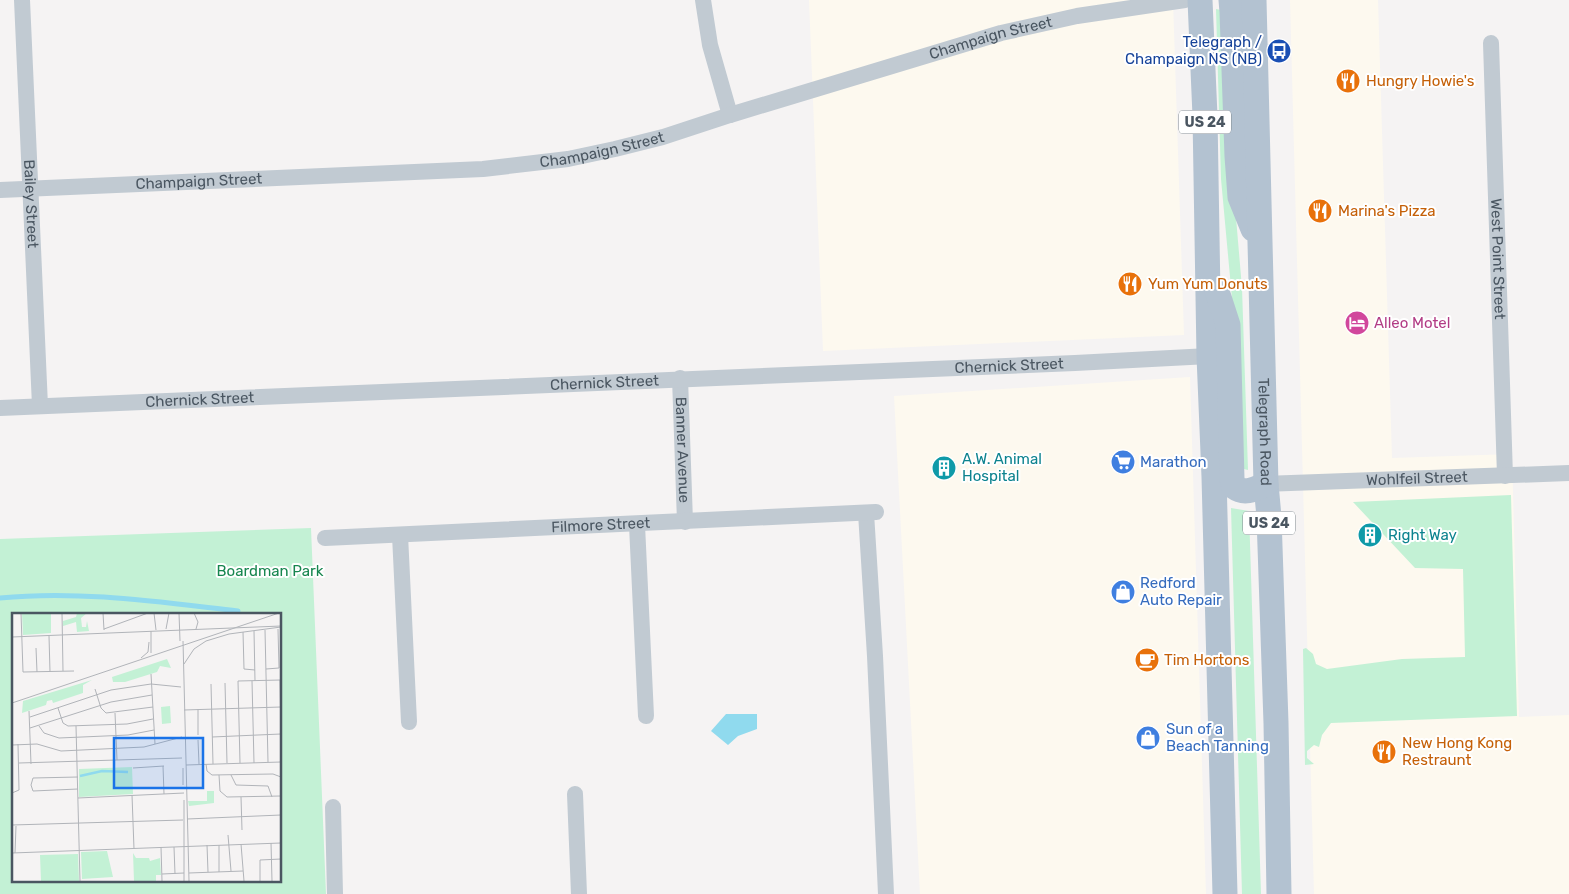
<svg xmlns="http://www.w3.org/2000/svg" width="1569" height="894" font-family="Rubik,sans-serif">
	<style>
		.commercial { fill: #fdf9ef }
		.green { fill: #c3f1d5; fill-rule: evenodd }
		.water { fill: #90daee }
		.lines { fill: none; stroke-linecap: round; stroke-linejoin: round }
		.stream { stroke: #90daee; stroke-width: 5 }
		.minor { stroke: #c1cad2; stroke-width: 16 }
		.primary { stroke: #b3c2d1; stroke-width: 25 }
		.labels { text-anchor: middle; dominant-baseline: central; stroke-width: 4; stroke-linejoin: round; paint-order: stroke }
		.shield { fill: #fff; stroke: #808990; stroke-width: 1 }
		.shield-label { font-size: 14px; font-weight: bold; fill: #4a5661 }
		.street-label { font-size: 15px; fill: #4a5661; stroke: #fff }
		.transit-label { font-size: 15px; fill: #164399; stroke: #fff; text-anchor: end }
		.food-label { font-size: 15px; fill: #c56008; stroke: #fff; text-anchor: start }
		.hotel-label { font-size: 15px; fill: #b23c85; stroke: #fff; text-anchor: start }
		.culture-label { font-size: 15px; fill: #0d838f; stroke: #fff; text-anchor: start }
		.shop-label { font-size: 15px; fill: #366cbe; stroke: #fff; text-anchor: start }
		.park-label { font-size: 15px; fill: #17864f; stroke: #fff }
		.inset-river { fill: none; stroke: #90daee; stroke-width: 2.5 }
		.inset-road { fill: none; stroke: #b1b4b9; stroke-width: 1 }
		.view { fill: #1a73e8; fill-opacity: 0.15; stroke: #1a73e8; stroke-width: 2.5 }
		.inset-edge { fill: none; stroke: #4a5661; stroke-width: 2.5 }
	</style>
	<rect width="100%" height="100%" fill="#f5f3f3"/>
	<path class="commercial" d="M809,0H1173L1184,335L823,351Z
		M1290,0H1378L1392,458L1512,454L1519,717L1569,715V894H1314Z
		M1190,377L1206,894H920L894,396Z"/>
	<path class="green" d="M1216,9L1221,10L1231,159L1242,288L1248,470L1244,469L1234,320L1221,179Z
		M1511,495L1517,716L1331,723L1322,735L1319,747L1314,745L1307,751V758L1314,764L1305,765L1303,649L1306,648L1313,654L1316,664L1327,669L1402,659L1465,657L1463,569L1415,568L1353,502Z
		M1231,508L1249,511L1261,894H1242Z
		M311,528L326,894H0V539ZM14,614H280V880H14Z"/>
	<path class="water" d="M726,714H757V729L738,736L728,745L711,731Z"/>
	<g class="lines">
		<path class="stream" d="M0,598C79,590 159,602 238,611"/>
		<g class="minor">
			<path id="s1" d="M22,0L40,406"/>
			<path d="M703,0L710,45L730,115"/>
			<path id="s2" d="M1491,43L1505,476"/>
			<path id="s3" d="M0,190L483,169L568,159L615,149L663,137L730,115L1001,33L1077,16L1185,0"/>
			<path id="s4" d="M680,378L685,522"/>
			<path id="s5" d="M0,408L1075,363L1209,356"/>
			<path id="s6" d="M1266,484L1569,473"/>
			<path d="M866,513L875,656L886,894"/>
			<path d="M637,525L646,716"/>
			<path d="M400,535L409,722"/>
			<path id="s7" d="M325,538L876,512"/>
			<path d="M575,794L579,894"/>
			<path d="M333,807L335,894"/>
		</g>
		<g class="primary">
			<path d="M1200,0L1205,116L1209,356L1214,477L1225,894"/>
			<path d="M1231,0L1232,12L1237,156L1240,197L1253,229"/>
			<path id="s8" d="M1254,0L1266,484L1269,517L1276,723L1279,894"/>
			<path d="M1216,288L1228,325L1232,479L1234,487C1245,495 1255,489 1266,484"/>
		</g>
	</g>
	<defs>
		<symbol id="bus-disc" viewBox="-11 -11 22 22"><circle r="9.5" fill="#1a4fb4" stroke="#fff"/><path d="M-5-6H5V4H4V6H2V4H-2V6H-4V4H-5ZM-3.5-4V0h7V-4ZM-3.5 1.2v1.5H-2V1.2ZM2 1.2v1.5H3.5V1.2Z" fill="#fff"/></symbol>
		<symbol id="restaurant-disc" viewBox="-11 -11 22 22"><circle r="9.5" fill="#e8710a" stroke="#fff"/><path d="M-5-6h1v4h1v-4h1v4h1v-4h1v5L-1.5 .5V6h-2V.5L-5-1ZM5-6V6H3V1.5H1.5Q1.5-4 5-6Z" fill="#fff"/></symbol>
		<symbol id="hotel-disc" viewBox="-11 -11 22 22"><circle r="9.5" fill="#d1479c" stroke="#fff"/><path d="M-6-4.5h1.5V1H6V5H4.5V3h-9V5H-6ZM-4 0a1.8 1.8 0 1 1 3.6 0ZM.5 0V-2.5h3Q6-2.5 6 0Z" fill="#fff"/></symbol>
		<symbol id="supermarket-disc" viewBox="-11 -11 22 22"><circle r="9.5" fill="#3f7fe0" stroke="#fff"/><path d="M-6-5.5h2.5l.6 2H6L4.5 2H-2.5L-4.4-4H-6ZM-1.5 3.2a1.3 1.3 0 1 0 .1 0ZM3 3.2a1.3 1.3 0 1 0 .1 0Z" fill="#fff"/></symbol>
		<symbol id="building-disc" viewBox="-11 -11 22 22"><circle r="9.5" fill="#0f9aa8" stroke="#fff"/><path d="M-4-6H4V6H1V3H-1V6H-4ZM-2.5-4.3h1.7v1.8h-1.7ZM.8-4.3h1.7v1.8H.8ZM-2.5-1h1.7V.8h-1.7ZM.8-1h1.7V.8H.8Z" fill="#fff"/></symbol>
		<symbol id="shop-disc" viewBox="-11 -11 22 22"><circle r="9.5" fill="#3f7fe0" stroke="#fff"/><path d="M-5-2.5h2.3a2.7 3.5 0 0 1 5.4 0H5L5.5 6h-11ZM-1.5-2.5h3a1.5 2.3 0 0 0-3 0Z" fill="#fff"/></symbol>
		<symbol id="cafe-disc" viewBox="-11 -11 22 22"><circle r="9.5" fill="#e8710a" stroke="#fff"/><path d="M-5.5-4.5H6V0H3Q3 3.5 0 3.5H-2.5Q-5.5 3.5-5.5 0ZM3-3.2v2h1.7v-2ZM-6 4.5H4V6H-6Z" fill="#fff"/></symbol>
	</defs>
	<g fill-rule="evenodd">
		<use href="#bus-disc" x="1265" y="37" width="28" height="28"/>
		<use href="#restaurant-disc" x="1334" y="67" width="28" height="28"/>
		<use href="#restaurant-disc" x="1306" y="197" width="28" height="28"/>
		<use href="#restaurant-disc" x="1116" y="270" width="28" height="28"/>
		<use href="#hotel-disc" x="1343" y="309" width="28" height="28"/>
		<use href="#supermarket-disc" x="1109" y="448" width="28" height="28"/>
		<use href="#building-disc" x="930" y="454" width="28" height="28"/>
		<use href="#building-disc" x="1356" y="521" width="28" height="28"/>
		<use href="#shop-disc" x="1109" y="578" width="28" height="28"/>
		<use href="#cafe-disc" x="1133" y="646" width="28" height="28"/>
		<use href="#shop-disc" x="1134" y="724" width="28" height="28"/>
		<use href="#restaurant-disc" x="1370" y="738" width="28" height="28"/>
	</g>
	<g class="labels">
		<g class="shield">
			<rect x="1179" y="110.5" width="52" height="23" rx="4"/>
			<rect x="1243" y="511.5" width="52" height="23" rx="4"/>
		</g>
		<g class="shield-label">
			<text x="1205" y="122">US 24</text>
			<text x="1269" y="523">US 24</text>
		</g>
		<g class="street-label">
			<text stroke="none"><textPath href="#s3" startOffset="1009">Champaign Street</textPath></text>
			<text stroke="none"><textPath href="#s3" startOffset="604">Champaign Street</textPath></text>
			<text stroke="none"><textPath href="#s3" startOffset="199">Champaign Street</textPath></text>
			<text stroke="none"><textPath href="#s1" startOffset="204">Bailey Street</textPath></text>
			<text stroke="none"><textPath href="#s2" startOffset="216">West Point Street</textPath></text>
			<text stroke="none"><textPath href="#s5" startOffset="1010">Chernick Street</textPath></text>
			<text stroke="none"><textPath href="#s5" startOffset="605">Chernick Street</textPath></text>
			<text stroke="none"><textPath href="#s5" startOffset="200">Chernick Street</textPath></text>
			<text stroke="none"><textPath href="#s8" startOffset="432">Telegraph Road</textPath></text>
			<text stroke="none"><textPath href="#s4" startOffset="72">Banner Avenue</textPath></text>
			<text stroke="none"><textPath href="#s6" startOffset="151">Wohlfeil Street</textPath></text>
			<text stroke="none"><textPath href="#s7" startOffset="276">Filmore Street</textPath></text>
		</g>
		<g class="transit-label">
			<text x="1262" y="42">Telegraph /<tspan x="1262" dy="17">Champaign NS (NB)</tspan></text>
		</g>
		<g class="food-label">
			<text x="1366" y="81">Hungry Howie's</text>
			<text x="1338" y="211">Marina's Pizza</text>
			<text x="1148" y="284">Yum Yum Donuts</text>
			<text x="1164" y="660">Tim Hortons</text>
			<text x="1402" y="743">New Hong Kong<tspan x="1402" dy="17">Restraunt</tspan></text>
		</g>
		<g class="hotel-label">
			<text x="1374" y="323">Alleo Motel</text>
		</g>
		<g class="culture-label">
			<text x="962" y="459">A.W. Animal<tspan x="962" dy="17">Hospital</tspan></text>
			<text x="1388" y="535">Right Way</text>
		</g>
		<g class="shop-label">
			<text x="1140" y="462">Marathon</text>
			<text x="1140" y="583">Redford<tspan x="1140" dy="17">Auto Repair</tspan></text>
			<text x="1166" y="729">Sun of a<tspan x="1166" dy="17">Beach Tanning</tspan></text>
		</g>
		<g class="park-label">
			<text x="270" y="571">Boardman Park</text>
		</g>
	</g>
	<g transform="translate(12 613)">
		<rect width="269" height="269" fill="#f5f3f3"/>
		<path d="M10,0H39V20L11,22ZM65,0H75L69,5L70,14H74L75,8L77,18L65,19L64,9L51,13V8L64,4ZM155,46L159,55L148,53L145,59L113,69H101L100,64ZM80,67L71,72V80L41,90L40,87L35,88L34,92L10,100L11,88ZM158,93L159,110L150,111L149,94ZM120,154L121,181L67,184V156ZM195,178H202V190L177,193L176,188H195ZM95,238L101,264L70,266L69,239ZM121,240L124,245H137L138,248L148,245L149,262H144V268H122ZM66,241L67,268H17H29L28,242Z" fill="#c3f1d5"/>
		<path class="inset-river" d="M68,163L90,158L116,159"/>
		<path class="inset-road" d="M9,0L11,59L62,58M50,0L51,58M91,0L92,17M142,0L144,17M167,0L168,28M182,0L186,9L184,16M92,16L136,0M154,16L157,0M253,17L256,149M139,18V40M242,18L243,68M231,19L232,56L243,57M37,23L38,59M0,24L269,13M171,28L177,268M24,35L25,59M129,45L136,39L137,29M172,51L182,36L194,28L217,21L269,14M254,56L267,55L266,16M139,61L143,131M268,67L269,124M240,68L242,150M213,70L215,150M199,71L201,151M83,76L89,95L94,100L141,94M0,90L267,0M46,95L51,110L56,113L115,111L141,106M186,96V122M172,97L269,94M17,98L19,151M103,100L105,147M18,104L99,77L139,71L169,74M27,113L32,120L47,125L116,122L142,117M64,113L68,268M18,115L99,89L140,82M200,124L269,121M186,127L187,151M0,132L25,131L49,138L132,134L170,124M7,150L170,145M228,150L226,68L269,67M194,151L195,158L200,162L261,161L269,164M174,152L269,149M151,153L152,181M121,155L152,153M171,155V172M207,162L208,178L215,184L269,183M219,162L224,172L256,173L260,184M19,172L21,165L66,164M19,172L21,178L66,176M0,180L7,177L6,131M120,182L122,236M229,184L230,217M66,185L172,180M172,187V268M175,206L269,202M0,212L171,207M216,222L219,258M259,230L260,268M229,231L232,268M195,232L196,259M207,232V259M149,234L150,268M162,234L163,261M0,240L269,230M3,240L4,213M177,260L231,258M150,261L172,260M248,268V247L269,246"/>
		<path class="view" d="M102,125H191V175H102Z"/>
		<rect width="269" height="269" class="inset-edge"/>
	</g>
</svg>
